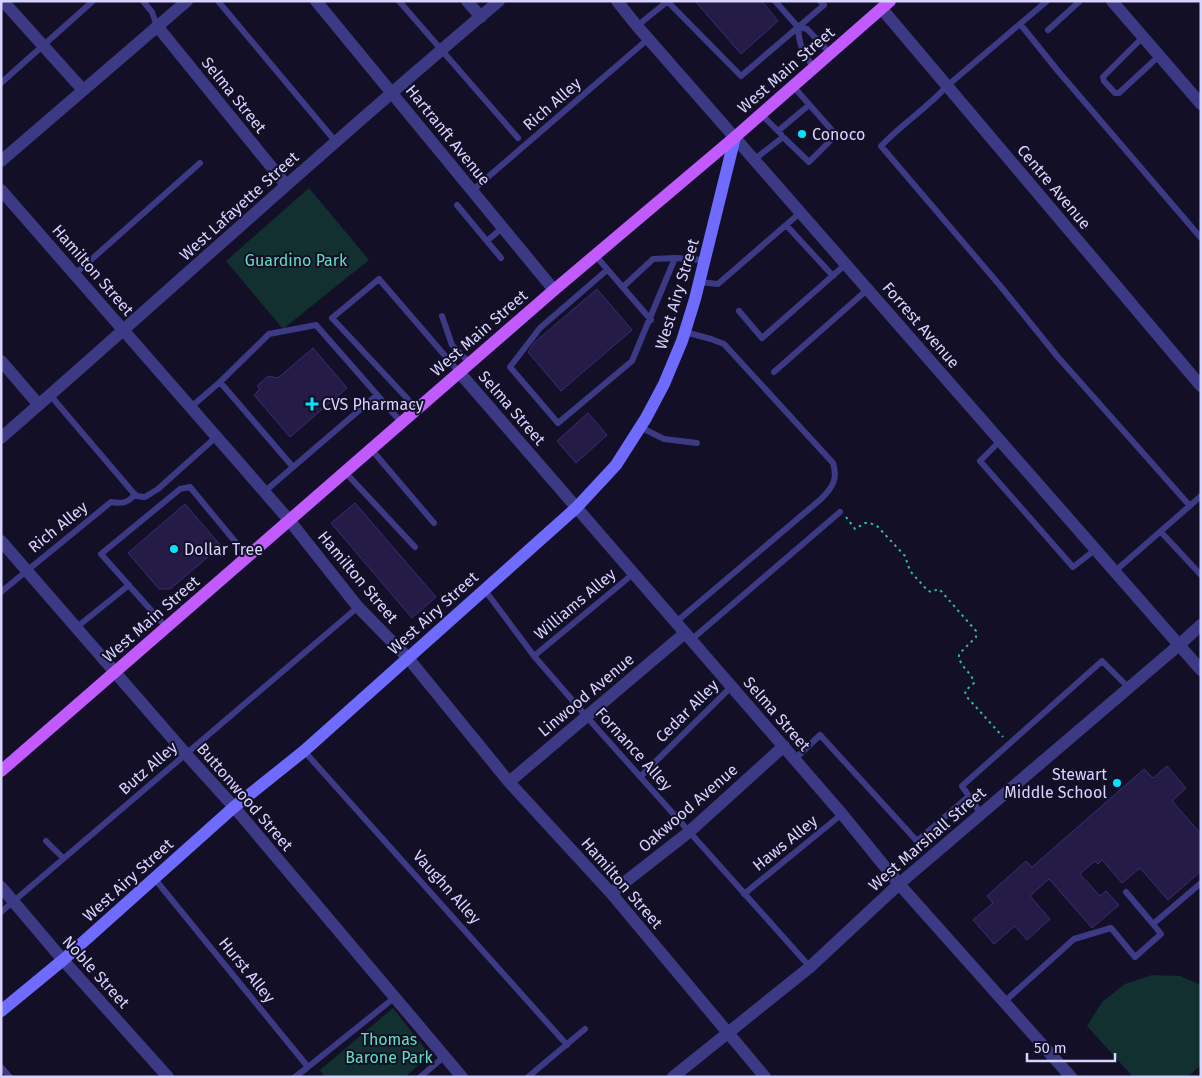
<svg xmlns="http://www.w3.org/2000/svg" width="1202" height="1078" font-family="'Fira Sans',sans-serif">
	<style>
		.green { fill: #12302f }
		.building { fill: #241b47; stroke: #3b2d73 }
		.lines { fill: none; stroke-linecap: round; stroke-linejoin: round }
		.path { stroke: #2fb8b0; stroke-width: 2; stroke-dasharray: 2.5 4; stroke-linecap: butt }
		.service { stroke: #3d3a85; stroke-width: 6 }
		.minor { stroke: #3d3a85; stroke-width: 12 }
		.tertiary { stroke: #3d3a85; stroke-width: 12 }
		.secondary { stroke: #6f6bff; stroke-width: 12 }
		.primary { stroke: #c25bff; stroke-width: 12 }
		.poi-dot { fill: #00e5ff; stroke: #130f26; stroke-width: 2 }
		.labels { text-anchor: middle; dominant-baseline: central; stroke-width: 4; stroke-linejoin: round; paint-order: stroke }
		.street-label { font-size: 16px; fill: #d9d4ff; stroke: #130f26 }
		.poi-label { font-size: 16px; fill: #d9d4ff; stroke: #130f26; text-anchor: start }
		.park-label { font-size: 16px; fill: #5fe0c0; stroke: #130f26 }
	</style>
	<rect width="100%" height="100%" fill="#130f26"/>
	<path class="green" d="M309,188L369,260L283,329L226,261Z
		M1152,975L1180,976L1201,985V1065L1188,1077H1133L1087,1026L1102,1002L1125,984Z
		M393,1008L430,1055L405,1077H325L320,1070Z"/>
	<path class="building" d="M695,1H762L778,21L741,54Z
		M597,289L632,330L561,391L528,352L535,342Z
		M313,348L347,388L290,437L254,395L260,389L257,386L268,376L278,378Z
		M588,413L607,435L576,463L557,441Z
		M355,503L436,597L412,618L331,523Z
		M185,504L221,546L170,589H159L128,553Z
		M1167,766L1186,788L1172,801L1201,834V871L1168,900L1140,868L1122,883L1102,860L1098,864L1095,861L1080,874L1100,896L1106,891L1119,905L1092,928L1049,879L1030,896L1050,919L1027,940L1015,926L994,944L973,920L993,903L987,896L1026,861L1032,867L1144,769L1153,778Z"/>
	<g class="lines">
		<path class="path" d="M846,517L855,529L865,523H870L877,526L905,556L910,571L928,591L932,592L938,589L941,591L976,631V637L959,654C958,666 972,672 974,683L965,691L966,696L1003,737"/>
		<path class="service" d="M143,1L152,12L157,26
			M218,1L336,142
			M399,1L518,138
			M775,1L798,27L807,29L830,53
			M1047,1L947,86C927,108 902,124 881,146L1002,288L1057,356L1190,506
			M668,2L741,76L824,5L820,1
			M1021,25L1058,71L1201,238
			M637,26L668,1
			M798,27C799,44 803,55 814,67
			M1048,30L1080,1
			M1143,37L1103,77L1104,81L1115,93H1119L1159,56
			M1,83L93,1
			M761,114L781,134
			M778,131L809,105
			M755,159L783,137L809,162L836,135L793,86
			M473,190L648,39
			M457,205L501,258
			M787,226L833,276
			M487,241L503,227
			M595,255L651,320
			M607,270L540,328L510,367L558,423L632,361L675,258L705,260
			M75,274L200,163
			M699,282L718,284L801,212
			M624,286L653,259L675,258
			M739,311L762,338L846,264
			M442,316L452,345L470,363
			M774,372L868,289
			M50,395L136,496L145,497L158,489L216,437
			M191,407L220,382
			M417,409L332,318L379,279L459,372
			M640,427L664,439L697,443
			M1000,441L980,461L1073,567L1095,550
			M371,449L434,523
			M293,467L220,382L269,334L316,325L401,422
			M345,472L415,547
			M264,492L377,395
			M1161,532L1201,575
			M1114,572L1201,496
			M484,589L534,656L586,716L810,967
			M1,592L111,502C122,504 128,503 135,494
			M676,622L821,499C833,487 838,479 833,463L724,344L711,339L685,332
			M77,627L129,585
			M166,627L101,554L180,489L190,487L247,556
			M691,640L840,512
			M534,656L633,574
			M304,751L567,1045
			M795,759L820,735L917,841L969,796
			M640,777L732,686
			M981,814L962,786L1102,661L1129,688
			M46,841L63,858
			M154,878L308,1067L295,1077
			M1126,892L1153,924
			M744,894L842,814
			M1,912L358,607
			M1004,1002L1074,939L1111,928L1135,957L1161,934L1153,924L1201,883
			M1,1067L10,1077
			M308,1067L394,998
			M420,1077L445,1056
			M528,1077L585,1029"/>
		<path class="minor" d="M3,1L83,90
			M316,1L554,290
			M467,1L481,17
			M617,1L637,26L1201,670
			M1112,1L1201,104
			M882,9L1201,386
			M157,26L286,185
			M1,161L187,1
			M1,190L289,520L358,607L408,658L509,782L611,893L765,1077
			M1,361L39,405
			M459,372L842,814L899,884L1071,1077
			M1,438C167,293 330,143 499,1
			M1,541L186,754L234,807L462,1077
			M509,782L685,633
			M1,887L63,960L168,1077
			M611,893L689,832L784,746"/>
		<path class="tertiary" d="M673,1077L810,967L899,884L1179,645L1201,625"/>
		<path class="secondary" d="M1,1011L63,960L234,807L304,751L576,508L616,465L646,418L664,384L682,341L695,299L735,137"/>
		<path class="primary" d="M1,771L554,290L735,137L890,1"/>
	</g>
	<g class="poi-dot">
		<circle cx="802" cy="134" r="5"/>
		<path d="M309.5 396.5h5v5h5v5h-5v5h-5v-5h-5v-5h5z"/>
		<circle cx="174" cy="549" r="5"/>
		<circle cx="1117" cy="783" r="5"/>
	</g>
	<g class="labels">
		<g class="street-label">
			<text transform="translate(786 70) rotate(-41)">West Main Street</text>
			<text transform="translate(234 95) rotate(51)">Selma Street</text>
			<text transform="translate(552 104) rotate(-41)">Rich Alley</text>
			<text transform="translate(448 135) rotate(51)">Hartranft Avenue</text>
			<text transform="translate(1054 187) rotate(50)">Centre Avenue</text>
			<text transform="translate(239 206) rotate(-42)">West Lafayette Street</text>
			<text transform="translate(93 270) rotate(49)">Hamilton Street</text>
			<text transform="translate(677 294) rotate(-73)">West Airy Street</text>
			<text transform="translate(921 325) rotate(49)">Forrest Avenue</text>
			<text transform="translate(479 333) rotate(-41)">West Main Street</text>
			<text transform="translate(512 408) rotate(49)">Selma Street</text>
			<text transform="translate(58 527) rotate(-39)">Rich Alley</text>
			<text transform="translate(358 577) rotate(50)">Hamilton Street</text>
			<text transform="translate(575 604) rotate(-40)">Williams Alley</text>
			<text transform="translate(433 613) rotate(-42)">West Airy Street</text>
			<text transform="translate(151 619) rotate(-41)">West Main Street</text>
			<text transform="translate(586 695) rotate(-40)">Linwood Avenue</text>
			<text transform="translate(687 711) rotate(-45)">Cedar Alley</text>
			<text transform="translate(777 714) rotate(49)">Selma Street</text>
			<text transform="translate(634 749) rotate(48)">Fornance Alley</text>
			<text transform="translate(148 768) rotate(-41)">Butz Alley</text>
			<text transform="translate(245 797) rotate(49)">Buttonwood Street</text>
			<text transform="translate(688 808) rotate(-41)">Oakwood Avenue</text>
			<text transform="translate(927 839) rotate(-41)">West Marshall Street</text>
			<text transform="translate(785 843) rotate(-39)">Haws Alley</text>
			<text transform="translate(128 880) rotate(-42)">West Airy Street</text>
			<text transform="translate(622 883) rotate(49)">Hamilton Street</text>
			<text transform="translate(447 887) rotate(48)">Vaughn Alley</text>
			<text transform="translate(247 970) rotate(51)">Hurst Alley</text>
			<text transform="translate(96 972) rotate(48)">Noble Street</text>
		</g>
		<g class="poi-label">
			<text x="812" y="134">Conoco</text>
			<text x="322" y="404">CVS Pharmacy</text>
			<text x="184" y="549">Dollar Tree</text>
			<text x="1107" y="774" text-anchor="end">Stewart<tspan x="1107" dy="18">Middle School</tspan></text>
		</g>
		<g class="park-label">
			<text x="296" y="260">Guardino Park</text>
			<text x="389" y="1039">Thomas<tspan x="389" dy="18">Barone Park</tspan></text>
		</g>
	</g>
	<rect width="1202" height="1078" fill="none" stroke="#d9d4ff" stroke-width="5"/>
	<path d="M1027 1053v8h88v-8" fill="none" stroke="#d9d4ff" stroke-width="2.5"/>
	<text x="1034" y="1053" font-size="15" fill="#d9d4ff" stroke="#130f26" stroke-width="4" paint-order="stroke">50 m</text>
</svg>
